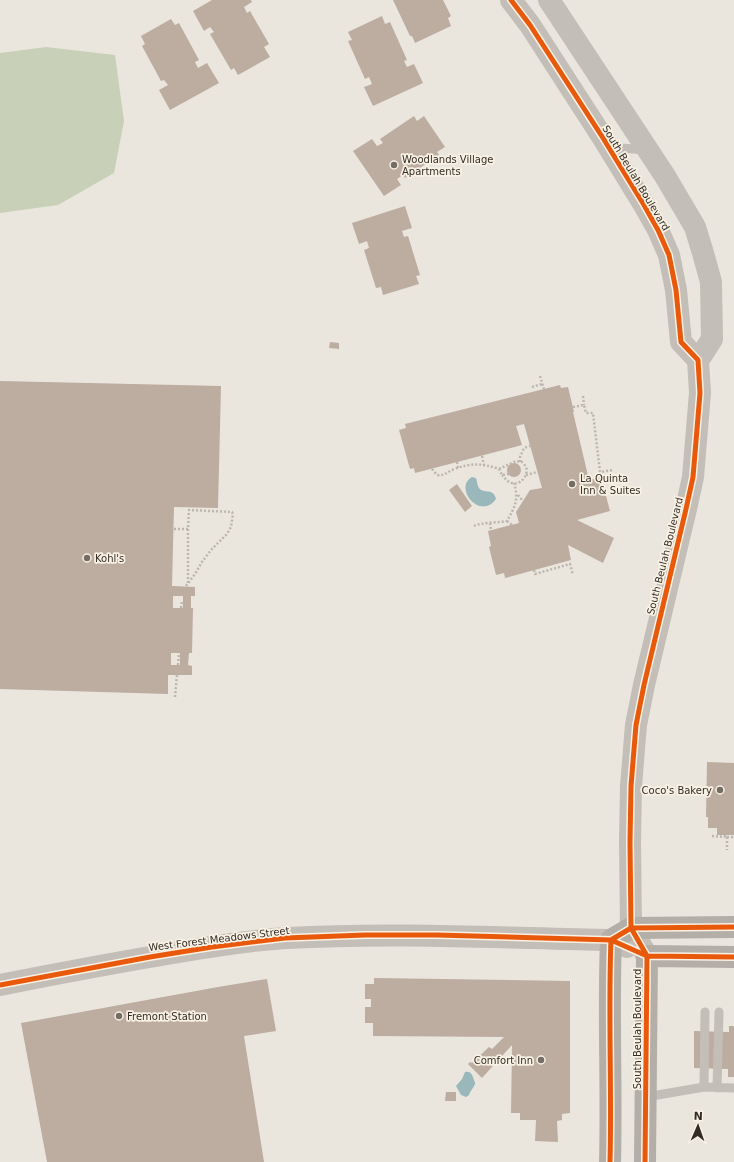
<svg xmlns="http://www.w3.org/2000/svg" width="734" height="1162" font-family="'DejaVu Sans',sans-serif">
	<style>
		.green { fill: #c9d0b8 }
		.water { fill: #9ab8bb }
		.building { fill: #bdaca0; fill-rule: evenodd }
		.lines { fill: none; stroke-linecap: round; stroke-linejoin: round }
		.path { stroke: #bcb6af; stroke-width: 2.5; stroke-dasharray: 2 2; stroke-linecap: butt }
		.service { stroke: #c3beb7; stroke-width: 9 }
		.tertiary { stroke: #c3beb7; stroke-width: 22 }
		.secondary { stroke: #b4aea8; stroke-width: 22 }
		.cycleway-casing { stroke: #f8f1e4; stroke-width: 8 }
		.cycleway { stroke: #e8590c; stroke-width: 5 }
		.poi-dot { fill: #736d66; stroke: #f8f1e4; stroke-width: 1.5 }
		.labels { text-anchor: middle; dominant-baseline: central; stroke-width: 3.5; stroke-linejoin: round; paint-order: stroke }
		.poi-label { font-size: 10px; fill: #332c26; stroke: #f8f1e4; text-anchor: start }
		.street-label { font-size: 10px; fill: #332c26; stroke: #f8f1e4 }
	</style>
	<rect width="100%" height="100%" fill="#eae6de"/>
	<path class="green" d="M46,47L115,55L124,121L114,173L58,205L0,213V53Z"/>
	<path class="water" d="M472,477L476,478C477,481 477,483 478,486C482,496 493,486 496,499C480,521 453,488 472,477Z
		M465,1072C471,1071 472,1074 474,1080C475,1083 476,1083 474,1086C472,1090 470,1091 469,1095L466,1097L461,1095L456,1086L462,1079Z"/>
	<path class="building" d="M212,0H251L252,2L244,7L247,13L250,11L269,44L264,47L270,57L238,75L234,68L231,70L210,34L214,32L210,27L204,31L193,11Z
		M393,0H443L451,16L448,18L451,26L415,43L412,36H410Z
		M382,16L385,24L390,22L407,60L404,61L407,67L414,64L423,83L373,106L364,87L372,84L369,77L365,79L348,41L352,40L348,32Z
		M171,19L175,25L179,23L199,60L195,62L198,68L207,63L219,83L170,110L159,90L168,85L164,80L161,81L142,46L145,44L141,36Z
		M414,116L417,121L424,116L445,147L437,152L439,155L405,178L403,175L397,179L401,185L384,196L353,151L372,139L377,146L383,143L380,139Z
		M405,206L412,228L402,231L404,237L408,236L420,275L416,276L419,284L383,295L381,287L376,288L364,250L369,248L367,241L359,244L352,223Z
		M330,342L339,343V349L329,348Z
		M0,381L221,386L218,508L174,507L172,586L195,587V596H191V608H193L192,653H189L188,665L192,666V675H168V694L0,689ZM173,596H183V608H173ZM171,653H180V665H171Z
		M560,385L561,388L568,387L574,412H573L589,480L601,477L610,511L577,520L614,538L603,563L568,545L571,560L505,578L504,573L496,575L489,547L491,546L488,531L519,523L516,512L530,490L542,488L524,424L516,426L522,445L415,473L414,468L410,469L399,430L406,428L405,424Z
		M507 470a7 7 0 1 1 14 0a7 7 0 1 1-14 0Z
		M457,484L472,506L465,512L449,490Z
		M707,762L734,763V835H717V828H708V817H706Z
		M374,978L570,981V1113L562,1114V1120L557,1121L558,1142L535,1141L536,1120H520V1113H511L512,1045L482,1078L468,1064L470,1062L472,1063L489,1047L492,1049L504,1037L373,1036V1023H365V1007H371V999H365V984H374Z
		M267,979L276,1031L244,1036L264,1162H47L21,1023L218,987Z
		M729,1026H734V1077H728V1069L694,1068V1031L729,1032Z
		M446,1092H456V1101H445Z"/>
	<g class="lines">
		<path class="path" d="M540,376L544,389
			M532,387L542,384
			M583,396L584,405
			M573,407L584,405L586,413H593L600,472L613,470
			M482,456L484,465
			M457,462L458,468
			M520,462V457L524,448L530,446
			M432,469L437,475C445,476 447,472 454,469C471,463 482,463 499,469L502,475L509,474
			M499,469L516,461L522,462C523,463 525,465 526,467C529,475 520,486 512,483C507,482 505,478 502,475
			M526,475L537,472
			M518,495L523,501
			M507,521L512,525
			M490,523L491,530
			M474,526C482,522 497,523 507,521C515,507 519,499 514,483
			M174,529H188L189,510L232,512L233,514L231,527L227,534L211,550L202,562L195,574L186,586
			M534,570L535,574L570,564L573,575
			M188,583V529
			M181,608L182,601
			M178,665L179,653
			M175,697L177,675
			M725,835V837H727V850
			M712,836L725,837
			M727,837H734"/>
		<path class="service" d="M611,142L621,148L645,150
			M704,1087L705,1012
			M717,1088L719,1012
			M646,1097L704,1087L734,1088"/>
		<path class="tertiary" d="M511,0L530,25L603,138L644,205L658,230L669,255L676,290L681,342L698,360L700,393L693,477L686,509L644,685L636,725L631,786L630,842L631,928L647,956
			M549,0L665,176L695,227L703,253L711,282L712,339L698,361
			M0,985C60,973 119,962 179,952C215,946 251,940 287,938C395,932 503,938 611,940L627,947"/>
		<path class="secondary" d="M610,1162C612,1088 608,1014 611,940L631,928L734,927
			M645,1162L647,956L734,957"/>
		<defs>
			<path id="cycleway" d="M511,0L530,25L603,138L644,205L658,230L669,255L676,290L681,342L698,360L700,393L693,477L686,509L644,685L636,725L631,786L630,842L631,928L647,956L645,1162
				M611,940L631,928L734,927
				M0,985L150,957L212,947L285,938L365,935H437L611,940L647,956L734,957
				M610,1162C612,1088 608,1014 611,940"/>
		</defs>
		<use href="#cycleway" class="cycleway-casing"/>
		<use href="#cycleway" class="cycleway"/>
	</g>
	<g class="poi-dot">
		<circle cx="394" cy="165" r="4"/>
		<circle cx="572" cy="484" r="4"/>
		<circle cx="87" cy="558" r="4"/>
		<circle cx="720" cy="790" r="4"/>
		<circle cx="119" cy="1016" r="4"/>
		<circle cx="541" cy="1060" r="4"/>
	</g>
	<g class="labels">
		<g class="poi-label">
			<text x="402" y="159">Woodlands Village<tspan x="402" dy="12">Apartments</tspan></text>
			<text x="580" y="478">La Quinta<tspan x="580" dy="12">Inn &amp; Suites</tspan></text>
			<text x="95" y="558">Kohl's</text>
			<text x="712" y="790" text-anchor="end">Coco's Bakery</text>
			<text x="127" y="1016">Fremont Station</text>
			<text x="533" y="1060" text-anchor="end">Comfort Inn</text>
		</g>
		<g class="street-label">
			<text transform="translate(636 178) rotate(59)">South Beulah Boulevard</text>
			<text transform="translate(665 556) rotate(-76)">South Beulah Boulevard</text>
			<text transform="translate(219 939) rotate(-7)">West Forest Meadows Street</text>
			<text transform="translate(637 1029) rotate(-90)">South Beulah Boulevard</text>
		</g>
	</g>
	<g transform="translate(698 1126) rotate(2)" stroke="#f8f1e4" stroke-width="3" paint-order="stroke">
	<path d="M0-3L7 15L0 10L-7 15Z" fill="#332c26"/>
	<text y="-6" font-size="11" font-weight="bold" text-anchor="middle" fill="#332c26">N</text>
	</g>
</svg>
